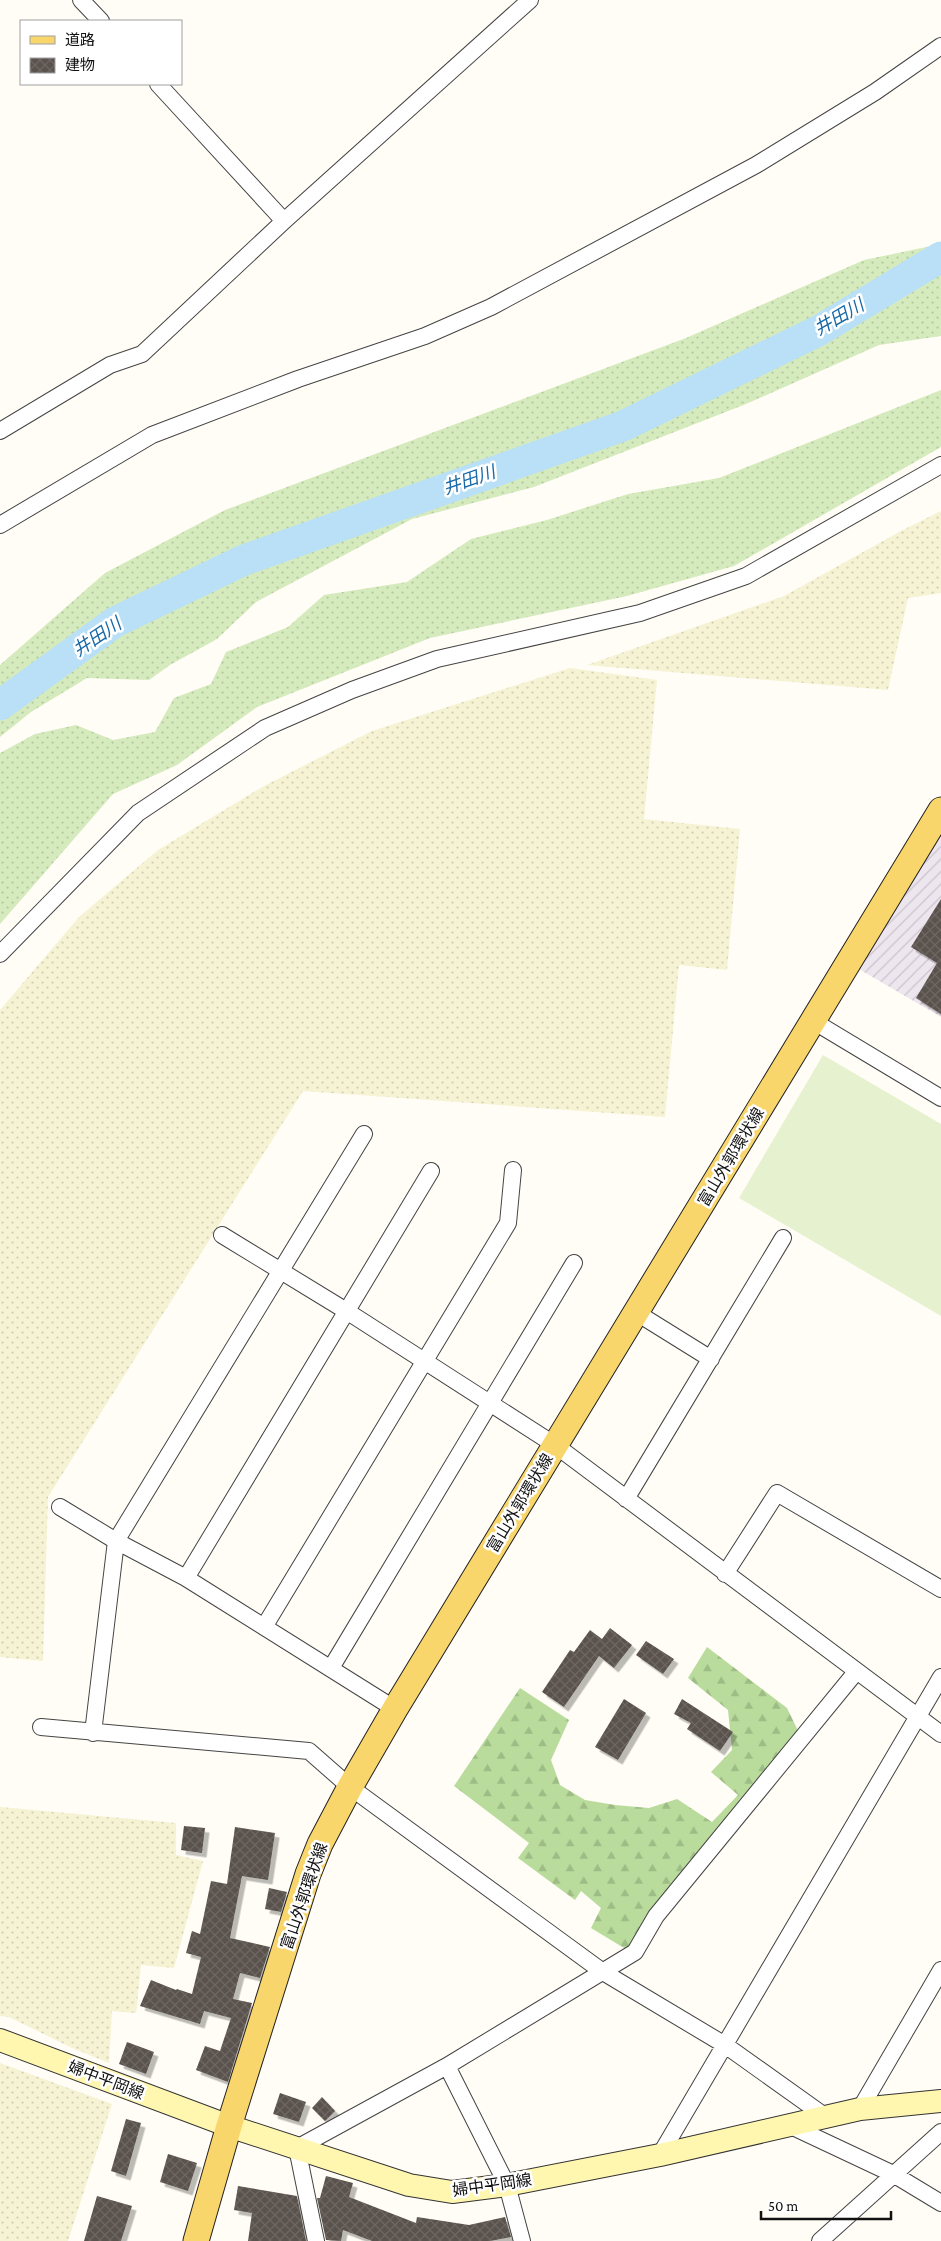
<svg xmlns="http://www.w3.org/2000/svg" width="941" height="2241" font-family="'Crimson Pro','Noto Sans JP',serif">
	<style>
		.industrial { fill: url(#industrial-furrows) }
		.farmland { fill: url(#farmland-dots) }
		.grass { fill: url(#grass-dots) }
		.forest { fill: url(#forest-firs) }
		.pitch { fill: #e6f2cf }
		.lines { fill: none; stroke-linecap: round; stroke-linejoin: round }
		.river { stroke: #b9e0f7; stroke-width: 31 }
		.building { fill: url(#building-cross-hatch); filter: url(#shadow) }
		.street-casing { stroke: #444; stroke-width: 18 }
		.secondary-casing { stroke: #333; stroke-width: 24 }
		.primary-casing { stroke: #222; stroke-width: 27 }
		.street { stroke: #fff; stroke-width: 16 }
		.secondary { stroke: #fff6b0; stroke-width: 22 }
		.primary { stroke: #f9d66b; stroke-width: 25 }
		.labels { text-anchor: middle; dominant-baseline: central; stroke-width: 5; stroke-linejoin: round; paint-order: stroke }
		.street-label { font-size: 16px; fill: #111; stroke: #fff }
		.water-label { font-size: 18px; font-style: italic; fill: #1768a6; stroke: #fff }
	</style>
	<defs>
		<pattern id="industrial-furrows" width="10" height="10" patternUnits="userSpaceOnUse" patternTransform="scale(1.25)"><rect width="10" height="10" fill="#eee6ef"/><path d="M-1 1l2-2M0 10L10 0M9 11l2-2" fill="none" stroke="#cbc4cc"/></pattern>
		<pattern id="farmland-dots" width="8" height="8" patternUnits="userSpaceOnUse" patternTransform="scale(1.25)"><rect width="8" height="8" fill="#f6f3d4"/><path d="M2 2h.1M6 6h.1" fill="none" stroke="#d2cfb5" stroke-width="1.8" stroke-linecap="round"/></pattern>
		<pattern id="grass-dots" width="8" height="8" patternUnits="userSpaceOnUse" patternTransform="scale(1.25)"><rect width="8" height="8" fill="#d5ebbd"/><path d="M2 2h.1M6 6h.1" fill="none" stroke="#b6c8a1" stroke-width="1.8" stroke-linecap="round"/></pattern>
		<pattern id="forest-firs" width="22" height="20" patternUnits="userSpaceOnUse" patternTransform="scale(1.25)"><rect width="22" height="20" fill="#b9dc9c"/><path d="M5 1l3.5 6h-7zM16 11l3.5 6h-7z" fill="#9ebc85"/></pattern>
		<pattern id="building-cross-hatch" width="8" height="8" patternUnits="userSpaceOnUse" patternTransform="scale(1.25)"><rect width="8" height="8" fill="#5a524d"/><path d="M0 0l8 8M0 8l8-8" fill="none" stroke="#6d6662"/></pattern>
		<filter id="shadow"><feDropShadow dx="4.5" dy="4.5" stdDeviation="0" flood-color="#0004"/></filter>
	</defs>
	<rect width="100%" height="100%" fill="#fffdf5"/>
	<path class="industrial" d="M941,829V1017L857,968Z"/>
	<path class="farmland" d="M941,511V593L908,598L888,690L587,665L784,596L901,531Z
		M570,668L657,680L644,819L740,829L727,970L679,965L665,1117L303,1091L48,1497L43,1661L0,1657V1010L79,917L158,850L264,786L372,731Z
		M0,1807L176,1823V1855L203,1861L174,1968L141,1965L136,2013L112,2011L109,2063L70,2047L9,2017L0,2016Z
		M0,2063L112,2104L68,2241H0Z"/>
	<path class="grass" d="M941,244V336L879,345L746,404L534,487L412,519L256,602L217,639L170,665L149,680L87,678L31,712L0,737V665L105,573L225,510L686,338L864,260Z
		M941,390V447L734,566L627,596L430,638L257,707L177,765L113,794L0,924V753L35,734L76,725L113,740L155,732L174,698L211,684L226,652L288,627L324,595L407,582L471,539L547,520L628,494L719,478Z"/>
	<path class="forest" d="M707,1647L787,1708L801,1737L645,1944L629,1951L591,1928L601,1908L581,1891L575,1900L518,1858L529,1843L454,1786L520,1688L569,1720L551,1760L560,1785L585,1800L615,1805L649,1808L677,1799L712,1822L738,1795L711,1772L732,1750L728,1710L688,1678Z"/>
	<path class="pitch" d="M823,1055L941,1124V1316L739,1198Z"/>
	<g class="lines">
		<path class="river" d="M0,705L115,622L244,560L623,426L818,331L941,257"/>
	</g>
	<path class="building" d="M941,899V1014L916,998L937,963L911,947Z
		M610,1628L632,1645L614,1668L599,1656L564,1707L542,1692L570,1650L574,1652L590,1630L602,1639Z
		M646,1641L674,1659L663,1674L636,1655Z
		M624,1699L646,1713L618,1760L595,1747Z
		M682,1699L733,1732L720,1751L687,1729L691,1723L674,1714Z
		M184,1826L205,1828L202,1853L181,1850Z
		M235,1827L275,1833L268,1880L242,1876L230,1938L270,1947L260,1978L240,1973L233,1999L252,2003L228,2082L196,2070L205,2046L220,2051L231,2018L204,2011L200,2024L140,2006L151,1980L176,1990L177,1989L192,1994L201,1957L186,1953L192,1931L200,1934L211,1881L227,1884Z
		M269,1888L287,1892L281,1912L265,1909Z
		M127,2042L154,2052L146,2074L119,2064Z
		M280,2093L306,2102L299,2122L273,2114Z
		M322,2097L335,2111L325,2121L312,2108Z
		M126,2119L141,2123L126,2176L111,2171Z
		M168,2154L197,2163L188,2191L160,2182Z
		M326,2176L353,2183L349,2197L416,2223L417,2217L469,2225L505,2217L511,2237L490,2241H372L343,2230L341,2241L326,2240L317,2198H320Z
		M238,2186L297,2196L306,2241H248L252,2213L234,2210Z
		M97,2196L132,2206L121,2241H84Z"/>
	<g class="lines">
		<defs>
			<path id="street" d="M81,0L101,21
				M158,84L284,221
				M0,431L110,365L142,354L284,221L530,0
				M0,525L152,435L298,379L425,336L491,307L756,165L875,92L941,46
				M0,954L138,813L265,728L352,690L437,659L640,613L746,576L941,465
				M813,1021L941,1098
				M222,1235L348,1312L555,1445L941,1734
				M637,1313L711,1359
				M626,1499L783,1238
				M60,1507L116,1541L186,1578L395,1709
				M725,1574L777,1493L941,1589
				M186,1578L431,1171
				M264,1627L508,1223L513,1170
				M331,1668L574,1263
				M41,1727L309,1751L350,1787L603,1972L725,2045L826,2117
				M93,1733L116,1541L364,1134
				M447,2066L507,2185L522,2241
				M860,2109L941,1970
				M791,2126L893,2174L941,2203
				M660,2155L941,1677
				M316,2241L297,2148L447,2066L635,1952L656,1916L856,1672
				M820,2241L941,2132"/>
			<path id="secondary" d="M0,2040L229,2126L409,2185L452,2192L507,2185L660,2155L860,2109L941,2101"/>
			<path id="primary" d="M196,2241L229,2126L308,1874L320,1844L350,1787L395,1709L941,810"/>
		</defs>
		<use href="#street" class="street-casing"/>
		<use href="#secondary" class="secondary-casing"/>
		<use href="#primary" class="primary-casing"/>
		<use href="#street" class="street"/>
		<use href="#secondary" class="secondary"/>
		<use href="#primary" class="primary"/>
	</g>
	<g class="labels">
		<g class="street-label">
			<text transform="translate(731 1157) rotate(-59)">富山外郭環状線</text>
			<text transform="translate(520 1503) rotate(-59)">富山外郭環状線</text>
			<text transform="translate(304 1896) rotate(-71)">富山外郭環状線</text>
			<text transform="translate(106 2080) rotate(21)">婦中平岡線</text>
			<text transform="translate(492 2185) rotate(-8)">婦中平岡線</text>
		</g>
		<g class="water-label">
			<text transform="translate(839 317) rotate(-30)">井田川</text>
			<text transform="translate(469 480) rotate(-19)">井田川</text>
			<text transform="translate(97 637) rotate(-34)">井田川</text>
		</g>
	</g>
	<rect x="20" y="20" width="162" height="65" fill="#ffffff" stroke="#a0a0a0"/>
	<rect x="30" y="36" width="25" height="8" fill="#f9d66b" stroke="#a0a0a0"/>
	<text x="65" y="45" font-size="15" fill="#111111">道路</text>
	<rect x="30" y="58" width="25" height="15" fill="url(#building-cross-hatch)" stroke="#a0a0a0"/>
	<text x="65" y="70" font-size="15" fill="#111111">建物</text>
	<path d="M761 2211v8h130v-8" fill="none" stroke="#111111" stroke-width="2.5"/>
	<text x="768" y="2211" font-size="15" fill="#111111" stroke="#ffffff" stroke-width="4" paint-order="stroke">50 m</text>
</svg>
